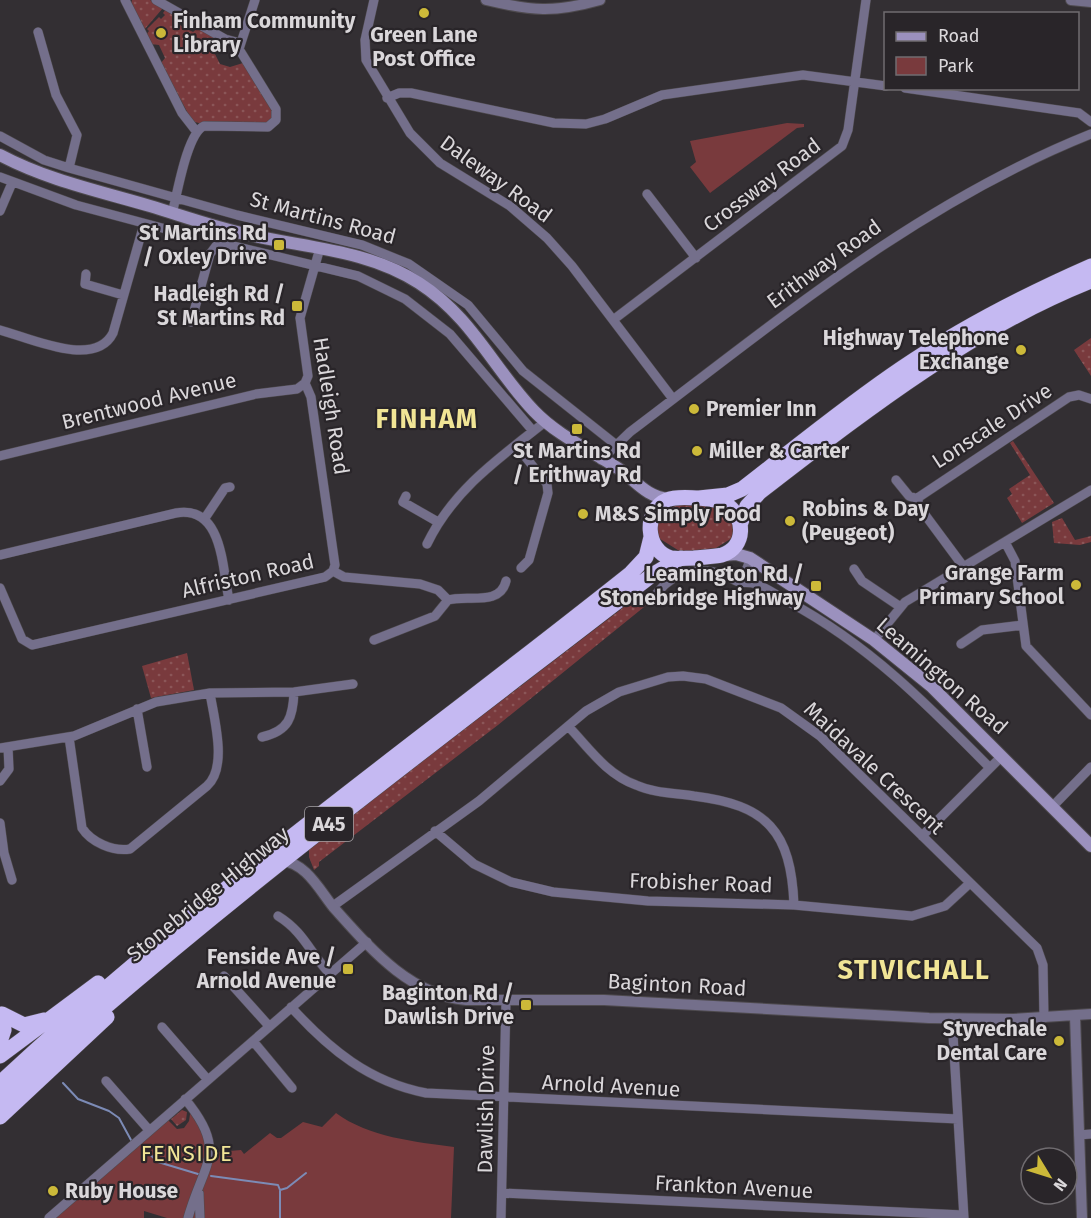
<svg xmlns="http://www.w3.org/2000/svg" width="1091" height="1218" font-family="'Fira Sans',sans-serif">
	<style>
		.grass { fill: url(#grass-dots) }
		.park { fill: #793a3d }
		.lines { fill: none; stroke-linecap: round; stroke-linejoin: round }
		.stream { stroke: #7c8bb6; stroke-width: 2 }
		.minor-casing { stroke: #4e4a4e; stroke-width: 10 }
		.tertiary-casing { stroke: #4e4a4e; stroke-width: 12 }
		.secondary-casing { stroke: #4e4a4e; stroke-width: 14 }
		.trunk-casing { stroke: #4e4a4e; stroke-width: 16 }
		.minor { stroke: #746f8b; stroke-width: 9 }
		.tertiary { stroke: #746f8b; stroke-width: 10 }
		.secondary { stroke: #9b91be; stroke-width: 12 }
		.trunk { stroke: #c5b9f2; stroke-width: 15 }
		.poi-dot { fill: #ccb939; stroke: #292529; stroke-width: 2 }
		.labels { text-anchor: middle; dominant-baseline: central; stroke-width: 4.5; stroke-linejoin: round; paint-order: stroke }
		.shield { fill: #292529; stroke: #a5a2a5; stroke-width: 1.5 }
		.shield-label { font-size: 20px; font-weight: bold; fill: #dad7da }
		.poi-label { font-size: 21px; font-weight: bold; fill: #dad7da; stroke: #292529; text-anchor: end }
		.street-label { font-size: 21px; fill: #dad7da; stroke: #292529 }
		.neighbourhood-label { font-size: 22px; letter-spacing: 1.5px; fill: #f1e596; stroke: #292529 }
		.district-label { font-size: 27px; font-weight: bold; letter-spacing: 1.5px; fill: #f1e596; stroke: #292529 }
	</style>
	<defs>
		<pattern id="grass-dots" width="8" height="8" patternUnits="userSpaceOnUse" patternTransform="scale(1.5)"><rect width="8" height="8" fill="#793a3d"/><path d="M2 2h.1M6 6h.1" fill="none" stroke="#8b5658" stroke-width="1.8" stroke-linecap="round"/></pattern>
	</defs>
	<rect width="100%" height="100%" fill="#332f33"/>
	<path class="grass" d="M132,0H150L163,8L144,30L131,4Z
		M166,9L179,18L178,24L193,32L198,28L216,39L214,52L220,64L230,67L243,63L272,110L274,116L271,123L202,124L192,121L161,63L165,58L159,45L151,44L146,35L149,31L147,29L159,17L161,19L165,15L163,13Z
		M1091,338V376L1074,350Z
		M1013,441L1054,503L1022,523L1007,498L1012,494L1009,489L1030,475L1010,443Z
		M680,504C705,505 740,502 732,538L716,548L681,552L657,537V525L662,512Z
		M1062,518L1075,540L1091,536V542L1080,545L1054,543L1052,522Z
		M641,594L649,603L498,725L319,862V866L314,870L309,857V848Z
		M187,653L194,690L151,698L142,666Z
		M182,1110L187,1112L186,1120L177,1126L171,1119Z"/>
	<path class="park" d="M787,123L804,124V127L797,128L710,193L690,167L696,162L690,141Z
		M191,1107L217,1152L241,1150L244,1154L270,1133L277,1138H281L303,1122L322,1127L336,1113C368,1137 416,1142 454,1147L451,1218H167L144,1211V1218H50L168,1120L177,1129L184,1128L189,1121Z"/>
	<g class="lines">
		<path class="stream" d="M63,1083L78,1099L109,1111L119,1118L131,1140
			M142,1147L158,1162L198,1174
			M211,1176L278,1185L280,1190L287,1188L306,1173
			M280,1218V1191"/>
		<defs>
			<path id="minor" d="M125,0L182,113L196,131
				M156,0L225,39L240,43
				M374,0L365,40L366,60L410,133L440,163L510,206L547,238L572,266L673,399
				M38,32L56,95L77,135L69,168
				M905,88L1079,113L1091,122
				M387,98L399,93H411L554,123L586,124L605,119L662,95L803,75L886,86
				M0,136L44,160L69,168L237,215L362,245L409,264L468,305L523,371L615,444
				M0,177L76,205L177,232
				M647,194L696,258
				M0,211L12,183
				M172,214C177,195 187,133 204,126L268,127L276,120V109L239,49L255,0
				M320,248L300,318L308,376L305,383L311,397L335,565L333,571
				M86,274L85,284L123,295
				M193,314L205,317
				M613,320L842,146L848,130L866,0
				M191,322L210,254L216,246L225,244L358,276L405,299L450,334L533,431
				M0,330C30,338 95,369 113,333L144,224
				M516,445L547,484L548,493L529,560L521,568
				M0,456L256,394L297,389L305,383
				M601,460L630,432C777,321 918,203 1091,134
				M896,480L909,496L918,499
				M406,496L403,502L438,522
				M205,518L225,488L230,487
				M1005,542L1015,561L1026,646L1091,715
				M427,544C453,490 499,458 545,422
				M0,555L176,513C223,505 222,567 229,600
				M963,566L917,504L919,497L1069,397L1079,395L1091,399
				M854,569L862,581L899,606
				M333,571L344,577L420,584L438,590L448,600L435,616L374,640
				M741,583L751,558
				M0,588L22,639L32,645L325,577L333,571
				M448,600C466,594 500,607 506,581
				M652,601C666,575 695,565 722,574C728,576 733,580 739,582C743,583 748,582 752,583C765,586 777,596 789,602C868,644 928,705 990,768
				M874,640L905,602L1091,490
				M961,644L982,630L1023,625
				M137,709L147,767
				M568,726C589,748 606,774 636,785C654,793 674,793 694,796C767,805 791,831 794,905
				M69,737L82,828C91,842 113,852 130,849L207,786C228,767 214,719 210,693
				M262,737C289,731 293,717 294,692
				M0,748L74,736L156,702L210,693L294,692L353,684
				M0,781L9,769L8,747
				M1052,807L1091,767
				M0,823L4,853L12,880
				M435,831L474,864L511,882L553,892L648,901L794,905L912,916L945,906L970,883
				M922,836L1002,756
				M333,906L479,801L586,711L619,692L668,677L683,676L706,679L781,708L820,736L1037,948L1043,965L1044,1018
				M278,916C304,932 310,953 330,974
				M224,976L269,1026
				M291,1007C329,1049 369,1082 426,1093L958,1119
				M952,1018L964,1218
				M162,1027L208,1080
				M253,1041L292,1088
				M106,1081L149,1130
				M185,1099C229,1152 203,1163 188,1218
				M1079,1135L1091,1134
				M199,1193L200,1218
				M502,1193L963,1215
				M49,1218L367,942
				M501,1218L506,1000"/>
			<path id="tertiary" d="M486,0C532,11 554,13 600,0
				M1071,0L1091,2
				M281,861C306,862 320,891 334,908C370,948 409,995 466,1000H604L929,1018L1013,1019L1091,1014
				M1075,1016L1082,1218"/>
			<path id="secondary" d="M0,155C47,180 99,191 150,206C183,216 216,228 250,235C308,248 368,250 419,283C472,317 493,368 534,411C557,435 588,449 616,467C635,479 645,497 669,499
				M723,555L736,554L750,558L874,640L931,686L1091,846"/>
			<path id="trunk" d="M699,498L728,495L742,489C795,448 847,405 902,368C962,327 1025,295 1091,266
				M699,498C709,499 718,499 726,504C746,517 746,547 722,555C713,557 703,557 694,558C686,558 678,559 671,558C645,551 643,510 667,500C676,496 690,498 699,498Z
				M740,525L747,506L760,492C864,412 968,330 1091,281
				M2,1014L24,1025L44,1020
				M0,1042L4,1030L2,1014
				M0,1056L98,983
				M0,1083C198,898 419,742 631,573L646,557L651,537
				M0,1100C206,912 431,746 652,575L681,558
				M0,1117L107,1017"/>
		</defs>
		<use href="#minor" class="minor-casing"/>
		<use href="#tertiary" class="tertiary-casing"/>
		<use href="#secondary" class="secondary-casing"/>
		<use href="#trunk" class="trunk-casing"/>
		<use href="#minor" class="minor"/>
		<use href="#tertiary" class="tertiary"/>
		<use href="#secondary" class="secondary"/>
		<use href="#trunk" class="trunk"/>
	</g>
	<g class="poi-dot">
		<circle cx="424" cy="13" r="6"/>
		<circle cx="161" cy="33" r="6"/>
		<rect x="273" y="239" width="12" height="12" rx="3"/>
		<rect x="291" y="300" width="12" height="12" rx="3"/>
		<circle cx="1021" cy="350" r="6"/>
		<circle cx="694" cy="409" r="6"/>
		<rect x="571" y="423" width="12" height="12" rx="3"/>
		<circle cx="697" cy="451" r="6"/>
		<circle cx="583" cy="514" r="6"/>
		<circle cx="790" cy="521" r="6"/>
		<circle cx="1076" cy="585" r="6"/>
		<rect x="810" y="580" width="12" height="12" rx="3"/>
		<rect x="342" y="963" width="12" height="12" rx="3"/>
		<rect x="520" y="999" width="12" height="12" rx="3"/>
		<circle cx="1059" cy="1041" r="6"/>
		<circle cx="53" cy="1191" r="6"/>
	</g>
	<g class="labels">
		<rect class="shield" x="305" y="807" width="48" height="34" rx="4.5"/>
		<g class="shield-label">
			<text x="329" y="824">A45</text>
		</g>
		<g class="poi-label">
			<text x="173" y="21" text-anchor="start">Finham Community<tspan x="173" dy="24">Library</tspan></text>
			<text x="424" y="35" text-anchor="middle">Green Lane<tspan x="424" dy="24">Post Office</tspan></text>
			<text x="267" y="233">St Martins Rd<tspan x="267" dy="24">/ Oxley Drive</tspan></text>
			<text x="285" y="294">Hadleigh Rd /<tspan x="285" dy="24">St Martins Rd</tspan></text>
			<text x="1009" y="338">Highway Telephone<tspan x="1009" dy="24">Exchange</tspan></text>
			<text x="706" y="409" text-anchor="start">Premier Inn</text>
			<text x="577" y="451" text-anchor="middle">St Martins Rd<tspan x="577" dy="24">/ Erithway Rd</tspan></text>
			<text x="709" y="451" text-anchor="start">Miller &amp; Carter</text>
			<text x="802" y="509" text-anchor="start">Robins &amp; Day<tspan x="802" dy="24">(Peugeot)</tspan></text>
			<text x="595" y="514" text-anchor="start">M&amp;S Simply Food</text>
			<text x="1064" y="573">Grange Farm<tspan x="1064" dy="24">Primary School</tspan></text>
			<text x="804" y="574">Leamington Rd /<tspan x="804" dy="24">Stonebridge Highway</tspan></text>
			<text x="336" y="957">Fenside Ave /<tspan x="336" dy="24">Arnold Avenue</tspan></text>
			<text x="514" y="993">Baginton Rd /<tspan x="514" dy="24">Dawlish Drive</tspan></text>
			<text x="1047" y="1029">Styvechale<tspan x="1047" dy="24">Dental Care</tspan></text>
			<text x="65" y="1191" text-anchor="start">Ruby House</text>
		</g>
		<g class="street-label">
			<text transform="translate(496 179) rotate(36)">Daleway Road</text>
			<text transform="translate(762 185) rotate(-37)">Crossway Road</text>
			<text transform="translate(323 218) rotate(15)">St Martins Road</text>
			<text transform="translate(824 264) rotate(-36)">Erithway Road</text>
			<text transform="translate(149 401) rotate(-14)">Brentwood Avenue</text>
			<text transform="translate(331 406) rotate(81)">Hadleigh Road</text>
			<text transform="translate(992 426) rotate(-33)">Lonscale Drive</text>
			<text transform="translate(248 576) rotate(-13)">Alfriston Road</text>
			<text transform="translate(942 676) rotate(41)">Leamington Road</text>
			<text transform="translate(874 768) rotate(43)">Maidavale Crescent</text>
			<text transform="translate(701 883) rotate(2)">Frobisher Road</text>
			<text transform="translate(208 894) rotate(-39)">Stonebridge Highway</text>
			<text transform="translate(677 985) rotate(3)">Baginton Road</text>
			<text transform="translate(611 1086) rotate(3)">Arnold Avenue</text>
			<text transform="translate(486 1109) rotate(-89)">Dawlish Drive</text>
			<text transform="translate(734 1187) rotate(3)">Frankton Avenue</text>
		</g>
		<g class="neighbourhood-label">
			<text x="187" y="1153">FENSIDE</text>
		</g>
		<g class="district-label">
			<text x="427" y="419">FINHAM</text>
			<text x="914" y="970">STIVICHALL</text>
		</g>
	</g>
	<rect x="884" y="12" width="195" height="78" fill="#292529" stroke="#706c70" stroke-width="1.5"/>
	<rect x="896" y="32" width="30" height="9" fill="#9b91be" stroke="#706c70" stroke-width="1.5"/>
	<text x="938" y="42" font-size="18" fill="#dad7da">Road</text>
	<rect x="896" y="57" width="30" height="18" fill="#793a3d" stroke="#706c70" stroke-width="1.5"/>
	<text x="938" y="72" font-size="18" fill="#dad7da">Park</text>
	<g transform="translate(1049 1176) rotate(128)"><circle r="28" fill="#292529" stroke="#706c70" stroke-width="1.5"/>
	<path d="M0-4.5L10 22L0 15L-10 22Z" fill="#ccb939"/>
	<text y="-9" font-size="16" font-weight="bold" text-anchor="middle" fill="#dad7da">N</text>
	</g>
</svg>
